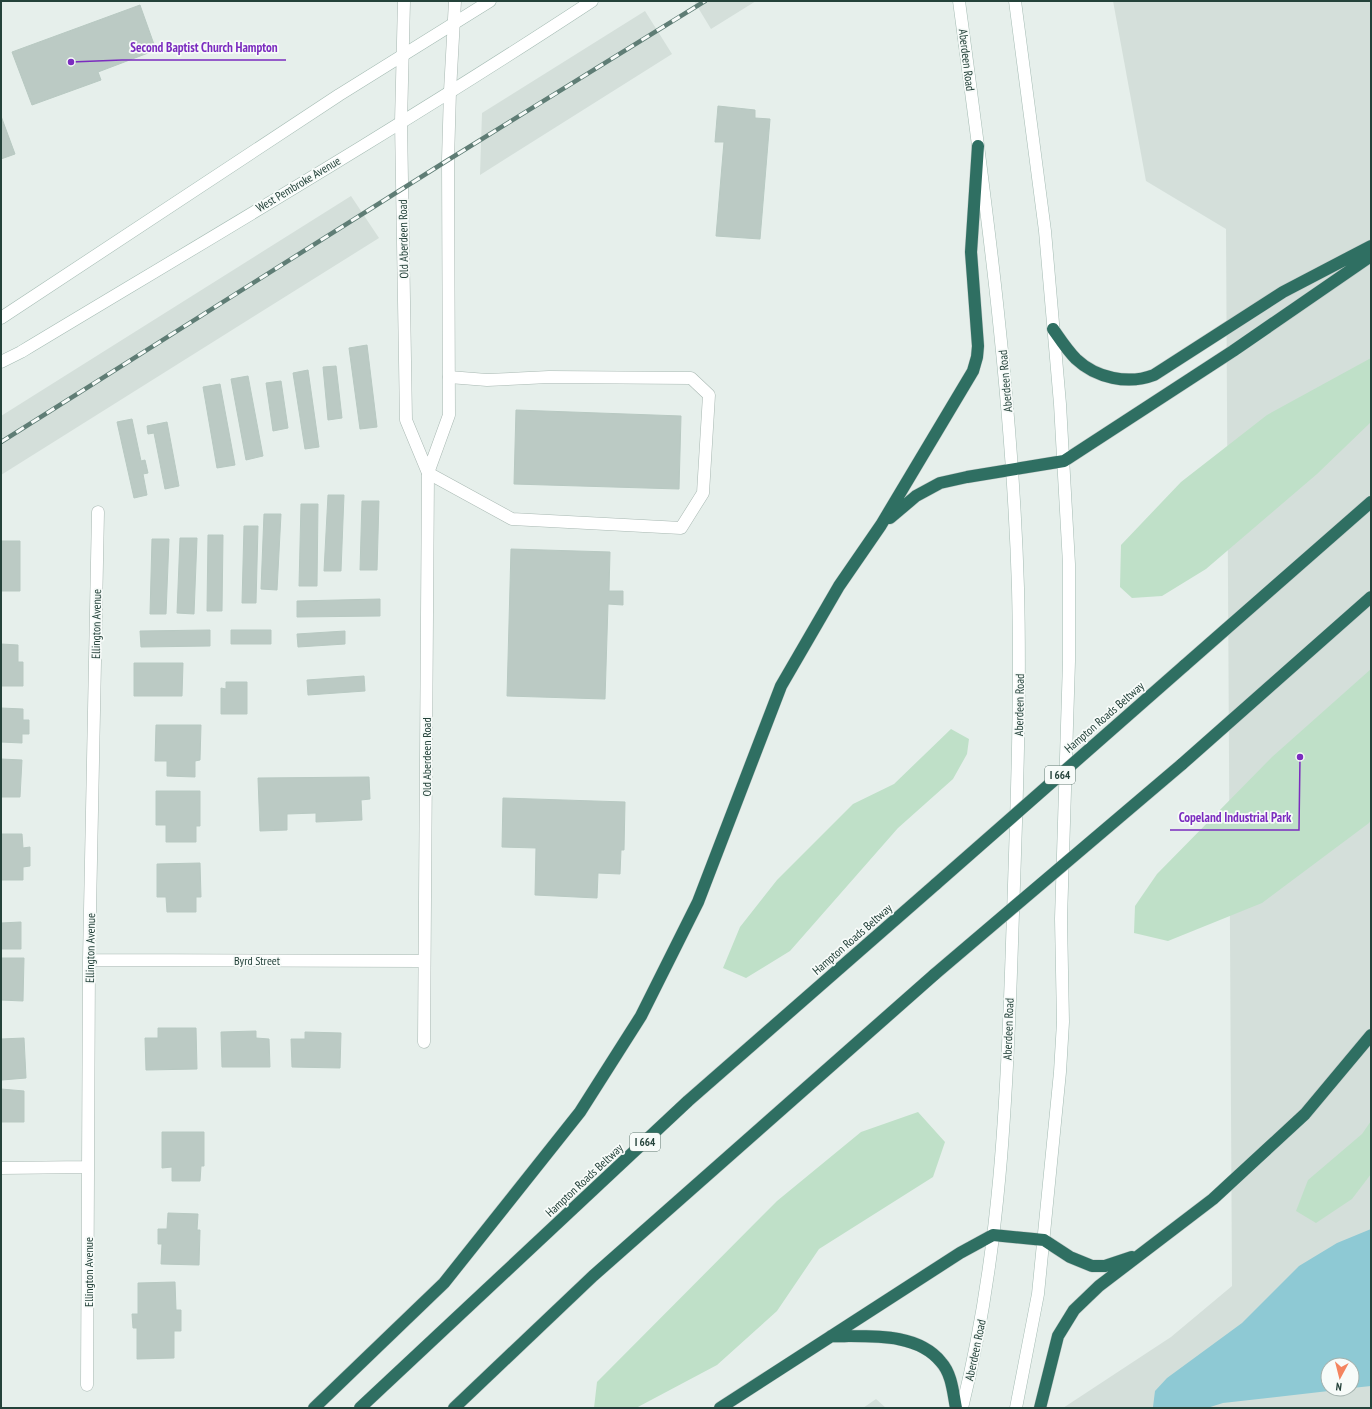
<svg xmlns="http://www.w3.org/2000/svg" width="1372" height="1409" font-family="'PT Sans Narrow',sans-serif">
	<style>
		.built { fill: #d4dfda; fill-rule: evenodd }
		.green { fill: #bfe0c8 }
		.water { fill: #8ec9d4 }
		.building { fill: #bbcac4; stroke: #b8c9c2 }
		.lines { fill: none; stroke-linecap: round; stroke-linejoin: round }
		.service-casing { stroke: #a8b8b2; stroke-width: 13 }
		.minor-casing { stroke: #a8b8b2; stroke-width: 13 }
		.tertiary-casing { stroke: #a8b8b2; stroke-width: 13 }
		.secondary-casing { stroke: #a4bbb3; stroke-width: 13 }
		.motorway-casing { stroke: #c2cac8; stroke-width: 13 }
		.service { stroke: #fff; stroke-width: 12 }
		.minor { stroke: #fff; stroke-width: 12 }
		.tertiary { stroke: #fff; stroke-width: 12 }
		.secondary { stroke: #fff; stroke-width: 12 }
		.motorway { stroke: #2f6f62; stroke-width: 12 }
		.rail-casing { stroke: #5f7d75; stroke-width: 4.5 }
		.rail { stroke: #f7fbf9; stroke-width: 3; stroke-dasharray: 9; stroke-linecap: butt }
		.motorway-bridge-casing { stroke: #c2cac8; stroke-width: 13; stroke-linecap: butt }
		.motorway-bridge { stroke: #2f6f62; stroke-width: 12 }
		.labels { text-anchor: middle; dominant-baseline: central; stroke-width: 3.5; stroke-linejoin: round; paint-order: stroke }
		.shield { fill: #f7fbf9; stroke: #637a73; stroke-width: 1 }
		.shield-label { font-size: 11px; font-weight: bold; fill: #24423a }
		.street-label { font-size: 12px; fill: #24423a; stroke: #f7fbf9 }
		.leader { fill: none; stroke: #7b2cbf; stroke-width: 1.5 }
		.callout-dot { fill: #7b2cbf; stroke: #f7fbf9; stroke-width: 1.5 }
		.callout-label { font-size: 13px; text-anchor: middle; font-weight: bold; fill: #7b2cbf; stroke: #f7fbf9; stroke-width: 3.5; stroke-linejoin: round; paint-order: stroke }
	</style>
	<rect width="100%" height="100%" fill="#e6efeb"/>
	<path class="built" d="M694,1H756L711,29Z
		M1113,1H1371V1408H1063L1171,1337L1232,1286L1226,229L1146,181ZM1328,1365H1352V1389H1328Z
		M645,11L672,54L480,175L482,113Z
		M351,196L379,238L1,475V416Z
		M876,1399L886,1408H863Z"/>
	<path class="green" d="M1371,358V422L1317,474L1206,569L1162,596L1132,598L1120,587L1121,545L1181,482L1267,415Z
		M1371,669V820L1369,823L1262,903L1168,941L1134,933L1135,906L1157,874L1272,757Z
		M951,729L969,739L967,754L953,779L898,828L790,951L746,978L723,968L740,927L777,880L853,804L894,784Z
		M918,1112L945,1142L933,1177L819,1249L777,1311L717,1365L636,1408H594L597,1382L777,1201L861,1132Z
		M1371,1121V1174L1352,1199L1316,1223L1296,1211L1308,1180L1362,1134Z"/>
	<path class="water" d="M1371,1229V1386L1352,1388V1365H1328V1389H1346L1223,1403L1207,1408L1153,1407L1155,1391L1167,1378L1242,1323L1299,1266L1337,1243Z"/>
	<path class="building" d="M140,5L156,50L98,72L101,80L32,105L12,52Z
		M718,106L755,110V118L770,119L760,239L716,236L724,142H715Z
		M1,116L15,154L1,159Z
		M367,345L377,427L360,429L349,348Z
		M336,366L342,418L328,420L323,367Z
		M308,370L319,447L305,449L293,373Z
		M248,376L263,456L246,460L231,379Z
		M281,381L288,428L273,431L266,383Z
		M220,384L235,465L217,468L203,387Z
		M516,410L681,416L679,489L514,484Z
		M132,419L141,461L145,460L148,473L143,474L147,495L134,498L117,422Z
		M167,422L179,486L165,489L154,433L148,434L147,426Z
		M328,495H344L341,571H324Z
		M362,501H379L377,570H360Z
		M301,504H318L317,586H299Z
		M264,514H281L277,590L261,589Z
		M244,526H258L256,603H242Z
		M208,535H223L222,611H207Z
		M180,538H197L194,614L177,613Z
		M152,539H169L166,614H150Z
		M1,541H20V591H1Z
		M511,549L610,552L609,591H623V605L608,604L605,699L507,696Z
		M380,599V616L297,617V601Z
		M210,630V646L141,647L140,631Z
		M231,630H271V644H231Z
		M345,631V644L298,647L297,634Z
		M1,644L18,645V662H23V686H1Z
		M134,663H183L182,696H134Z
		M364,676L365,691L308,695L307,680Z
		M226,682H247V714H221V688L226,689Z
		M1,708L23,709V720H29V734H22V743L1,742Z
		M156,725H201L200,760L195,761V777L167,776V761H155Z
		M1,759L22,760L20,797H1Z
		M369,777L370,799L361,800L362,820L316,822V813L287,814V830L260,831L258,778Z
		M156,791H200V826H196V842H166V825H156Z
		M503,798L625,802L624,850H621L620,874L598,873L597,898L535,895L536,848L502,847Z
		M1,834H22L23,848L30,847V866L23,867V880H1Z
		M200,863L201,897H196V912H167L166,897H157V864Z
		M21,922V949H1V923Z
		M1,958H24L23,1001L1,1000Z
		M158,1028H196L197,1069L146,1070L145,1038H158Z
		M256,1031V1038L269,1039L270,1067H222L221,1032Z
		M305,1032L341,1033L340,1068L292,1067L291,1039H305Z
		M24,1038L26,1078L2,1080L1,1039Z
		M1,1089L24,1091V1122H1Z
		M162,1132H204V1166H201L200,1181H172V1167L162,1168Z
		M168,1213L198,1214L197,1230H200L199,1265L161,1264L162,1244H158V1229H167Z
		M175,1282L176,1310H181V1331H174V1358L137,1359V1328H133L132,1314H138V1283Z"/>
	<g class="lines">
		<defs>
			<path id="service" d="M428,473L512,519L681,528L703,493L709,395L691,378L549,377L487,380L449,377"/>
			<path id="minor" d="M401,122L406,420L428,473
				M89,960L424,961
				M424,1042L428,473L449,415L448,160L450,91
				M1,1168L88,1167
				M87,1385L89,960L98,512"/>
			<path id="tertiary" d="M450,91L455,1
				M401,122L404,1"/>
			<path id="secondary" d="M959,1C985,196 1012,391 1018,588C1021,706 1016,824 1012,943C1007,1099 1000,1256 962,1408
				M1015,1L1045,231L1060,404L1069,564V661L1061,919L1063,1022L1060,1072L1038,1294L1016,1408
				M1,318L339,95L490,1
				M1,362L21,352C212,237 405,124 592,1"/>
			<path id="motorway" d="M1053,329C1060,339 1067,350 1076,359C1096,378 1128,385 1154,375L1283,292L1371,246
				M890,518L916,496L940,483L967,477L1064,461L1233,351L1371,256
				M1184,666L1371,502
				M1181,765L1371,597
				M831,1336C866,1337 916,1331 941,1362C952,1374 953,1393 956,1408
				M314,1408L444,1283L580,1112L641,1016L698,902L781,686L839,586L881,525L973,371L977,357L978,346L971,252L978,146
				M360,1408L688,1101L936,884
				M454,1408L593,1276L935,974
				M720,1408L960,1253L993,1235L1044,1240L1070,1257L1092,1266H1105L1132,1257
				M1040,1408L1058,1336L1074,1310L1099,1286L1213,1199L1305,1114L1371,1035"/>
		</defs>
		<use href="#service" class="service-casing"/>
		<use href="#minor" class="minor-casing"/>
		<use href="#tertiary" class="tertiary-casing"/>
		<use href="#secondary" class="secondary-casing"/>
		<use href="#motorway" class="motorway-casing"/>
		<use href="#service" class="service"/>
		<use href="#minor" class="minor"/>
		<use href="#tertiary" class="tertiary"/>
		<use href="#secondary" class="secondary"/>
		<use href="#motorway" class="motorway"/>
		<defs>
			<path id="rail" d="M1,442L448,160L705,1"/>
		</defs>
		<use href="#rail" class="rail-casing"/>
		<use href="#rail" class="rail"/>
		<defs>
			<path id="motorway-bridge" d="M936,884L1184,666
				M935,974L1181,765"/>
		</defs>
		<use href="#motorway-bridge" class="motorway-bridge-casing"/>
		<use href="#motorway-bridge" class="motorway-bridge"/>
	</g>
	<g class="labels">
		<g class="shield">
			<rect x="1045" y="766" width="30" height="18" rx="3"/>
			<rect x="630" y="1133" width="30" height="18" rx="3"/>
		</g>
		<g class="shield-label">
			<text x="1060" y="775">I 664</text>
			<text x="645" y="1142">I 664</text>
		</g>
		<g class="street-label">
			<text transform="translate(967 60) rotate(83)">Aberdeen Road</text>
			<text transform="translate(298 184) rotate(-31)">West Pembroke Avenue</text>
			<text transform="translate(403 239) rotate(-91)">Old Aberdeen Road</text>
			<text transform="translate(1005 381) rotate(-95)">Aberdeen Road</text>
			<text transform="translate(96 624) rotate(-89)">Ellington Avenue</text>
			<text transform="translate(1019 705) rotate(-89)">Aberdeen Road</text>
			<text transform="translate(1104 717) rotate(-41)">Hampton Roads Beltway</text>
			<text transform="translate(426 757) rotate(-90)">Old Aberdeen Road</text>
			<text transform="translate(852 939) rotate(-41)">Hampton Roads Beltway</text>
			<text transform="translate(90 948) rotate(-89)">Ellington Avenue</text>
			<text x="257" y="960">Byrd Street</text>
			<text transform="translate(1008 1029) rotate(-88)">Aberdeen Road</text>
			<text transform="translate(584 1180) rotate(-43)">Hampton Roads Beltway</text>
			<text transform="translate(88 1272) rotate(-90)">Ellington Avenue</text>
			<text transform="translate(975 1350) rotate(-78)">Aberdeen Road</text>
		</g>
	</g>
	<path class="leader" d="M71 62L122 60H286M1300 757L1299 830H1170"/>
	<g class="callout-dot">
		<circle cx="71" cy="62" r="4"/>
		<circle cx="1300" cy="757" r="4"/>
	</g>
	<g class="callout-label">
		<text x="204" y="52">Second Baptist Church Hampton</text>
		<text x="1235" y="822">Copeland Industrial Park</text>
	</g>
	<rect width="1372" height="1409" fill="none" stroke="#24423a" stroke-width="4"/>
	<g transform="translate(1340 1377) rotate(187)"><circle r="19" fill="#f7fbf9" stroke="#a3b1ad"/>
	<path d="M0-3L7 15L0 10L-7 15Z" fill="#f4845f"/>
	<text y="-6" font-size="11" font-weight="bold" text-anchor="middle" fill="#24423a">N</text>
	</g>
</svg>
